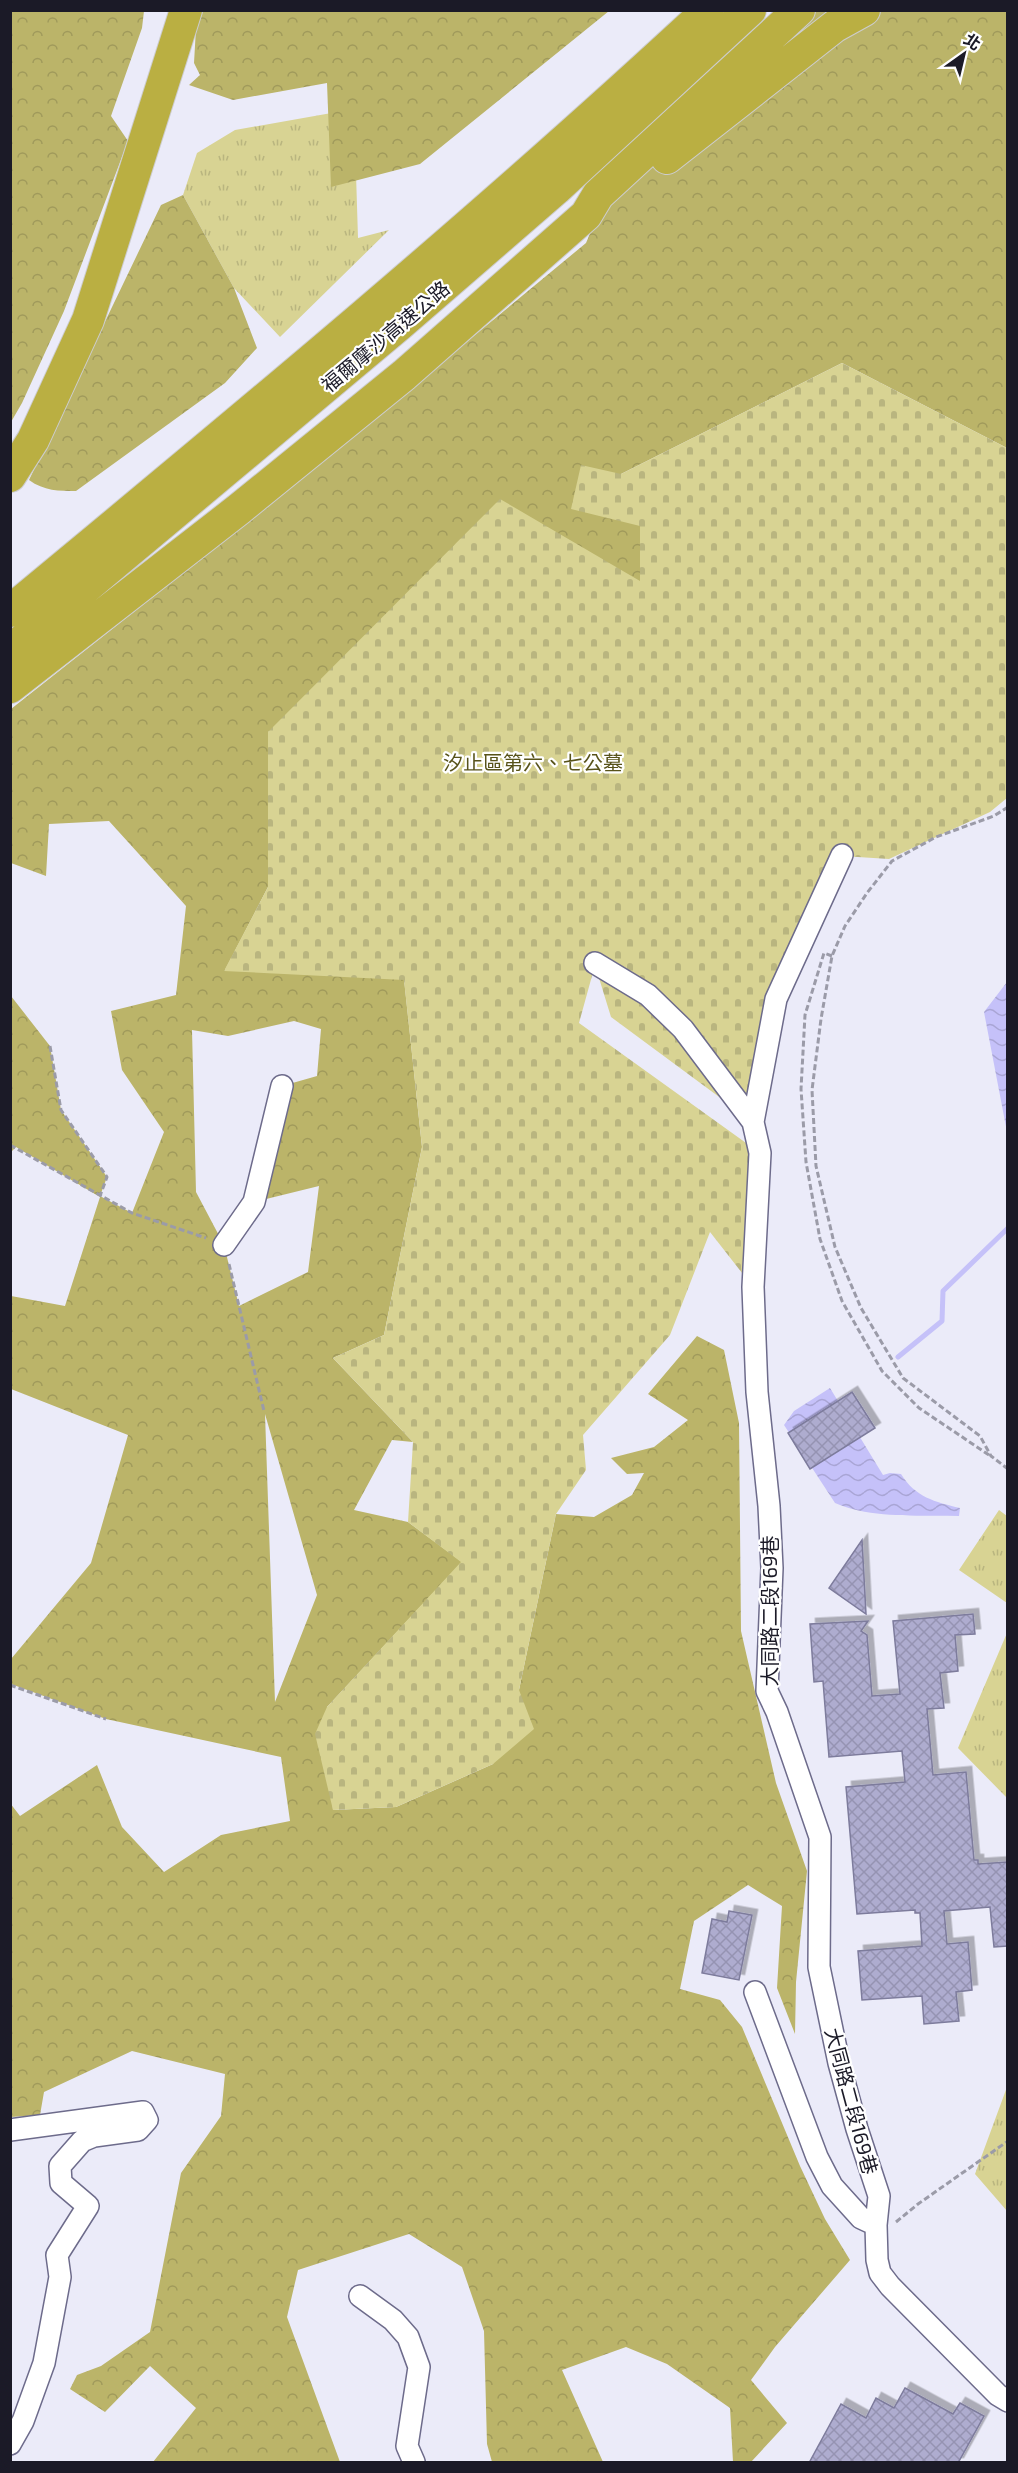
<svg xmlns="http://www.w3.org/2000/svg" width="1018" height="2473" font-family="'Exo 2','Noto Sans TC',sans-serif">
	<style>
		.grass { fill: url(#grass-tufts) }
		.forest { fill: url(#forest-crowns); fill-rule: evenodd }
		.cemetery { fill: url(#cemetery-stones) }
		.water { fill: url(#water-waves) }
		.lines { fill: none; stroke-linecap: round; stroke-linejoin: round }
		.stream { stroke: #c5c1f9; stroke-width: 5 }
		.building { fill: url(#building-cross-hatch); stroke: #7d7b9c; stroke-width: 1.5; filter: url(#shadow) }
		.minor-casing { stroke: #6d6b8b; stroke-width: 24 }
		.highway-casing { stroke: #cdcdcf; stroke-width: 34 }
		.path { stroke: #9b9ba8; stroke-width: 3; stroke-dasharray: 6 3; stroke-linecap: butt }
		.minor { stroke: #fff; stroke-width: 21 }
		.highway { stroke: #baaf42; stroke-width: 32 }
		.labels { text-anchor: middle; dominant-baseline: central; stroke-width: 4.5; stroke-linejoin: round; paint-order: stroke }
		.street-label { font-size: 20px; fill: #1b1a27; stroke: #fff }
		.park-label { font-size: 20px; fill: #58531a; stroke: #fff }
	</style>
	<defs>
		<pattern id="grass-tufts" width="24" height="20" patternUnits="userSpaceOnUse" patternTransform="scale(1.5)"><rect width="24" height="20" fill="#d8d393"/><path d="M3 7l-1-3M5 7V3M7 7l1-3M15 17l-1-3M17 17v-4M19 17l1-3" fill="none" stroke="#b9b57f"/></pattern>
		<pattern id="forest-crowns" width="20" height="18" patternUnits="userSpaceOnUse" patternTransform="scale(1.5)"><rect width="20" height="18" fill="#bbb469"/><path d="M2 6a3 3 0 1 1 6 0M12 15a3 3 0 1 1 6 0" fill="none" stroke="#a09a5b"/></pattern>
		<pattern id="cemetery-stones" width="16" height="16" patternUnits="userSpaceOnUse" patternTransform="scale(1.5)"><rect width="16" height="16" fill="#d8d393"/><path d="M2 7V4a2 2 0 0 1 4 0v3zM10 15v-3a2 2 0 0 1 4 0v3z" fill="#b9b57f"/></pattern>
		<pattern id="water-waves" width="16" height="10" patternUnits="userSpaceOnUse" patternTransform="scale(1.5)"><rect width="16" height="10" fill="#c5c1f9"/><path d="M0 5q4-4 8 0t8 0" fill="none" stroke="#a9a5d5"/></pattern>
		<pattern id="building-cross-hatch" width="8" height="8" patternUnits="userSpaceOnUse" patternTransform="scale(1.5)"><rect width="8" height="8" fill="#aeaccf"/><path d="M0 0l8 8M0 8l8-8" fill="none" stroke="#9593b2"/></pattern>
		<filter id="shadow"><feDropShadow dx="5.5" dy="-5.5" stdDeviation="0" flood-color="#0004"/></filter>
	</defs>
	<rect width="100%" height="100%" fill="#ebebf9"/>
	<path class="grass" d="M354,109L358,238L389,230L280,337L234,288L183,195L197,153L235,130Z
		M999,1510L1007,1516V1603L959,1570Z
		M1007,1633V1798L958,1748Z
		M1007,2087V2211L975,2174Z"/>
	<path class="forest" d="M11,10L144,11L142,28L111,116L128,141L64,311L22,403L11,422Z
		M197,11H609L420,164L331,187L327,83L233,100L189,85L200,75L194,63Z
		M807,11H1007V448L842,363L621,474L640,526V582L268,732V887L225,970L404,979L422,1147L384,1335L333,1358L413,1442L392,1440L354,1510L408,1522L462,1562L327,1707L333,1810L396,1807L493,1764L519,1690L556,1514L594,1517L632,1495L644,1473L627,1474L611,1458L654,1447L688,1420L648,1394L697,1336L724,1350L739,1423L741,1631L776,1783L807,1871L796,1982L795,2034L777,1988L782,1906L748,1885L694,1921L680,1989L720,2000L742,2027L800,2166L825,2219L850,2260L775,2347L751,2380L787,2423L751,2462H733L730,2408L667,2364L626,2347L562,2370L603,2462H492L487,2444L484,2331L462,2267L409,2234L298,2270L287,2317L340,2462H153L196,2408L150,2366L105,2412L70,2389L77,2375L101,2366L150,2332L181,2173L221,2116L225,2074L132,2051L44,2092L40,2115L11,2117L10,1803L20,1816L97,1765L122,1827L164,1872L221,1835L290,1821L281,1757L106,1719L11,1684V1659L91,1563L128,1435L11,1389V1296L65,1306L100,1197L16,1147L11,1152V996L50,1046L61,1110L107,1177L100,1196L132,1213L164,1132L122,1070L111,1011L176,995L186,906L109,821L49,824L46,876L11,863V709L279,497L586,243L605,198ZM294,1021L321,1029L317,1076L282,1086L254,1202L319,1186L308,1272L239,1306L224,1245L196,1192L192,1030L228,1036ZM265,1414L317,1595L275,1702Z
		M183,195L234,288L257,348L225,383L76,491C59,491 44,491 29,480L161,205Z"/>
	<path class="cemetery" d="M842,363L1007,448V798L990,812L889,859L842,856L776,999L753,1122L611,1017L595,965L579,1023L760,1153L753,1287L710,1232L670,1335L583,1435L586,1470L556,1514L519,1690L534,1729L493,1764L396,1807L333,1810L315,1734L327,1707L461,1562L408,1522L413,1442L333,1358L384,1335L422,1147L404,980L224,971L268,887V732L500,499L640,581V526L571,509L581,465L621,474Z"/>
	<path class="water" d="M1007,982V1132L984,1012Z
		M830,1388L883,1475L890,1473L901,1474C915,1497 935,1502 960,1508L959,1516C920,1515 872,1519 835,1503L784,1425L794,1411Z"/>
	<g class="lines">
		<path class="stream" d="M898,1357L942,1321L943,1291L1008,1228"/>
	</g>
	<path class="building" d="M852,1392L875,1428L810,1469L788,1433Z
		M862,1540L866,1614L829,1588Z
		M973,1614L975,1634L955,1635L958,1671L940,1673L944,1708L927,1709L933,1775L966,1772L974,1860H978V1864L1008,1862V1946L994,1947L990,1907L944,1911L947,1944L968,1942L972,1990L956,1992L959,2021L924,2024L922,1996L862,2000L858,1951L922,1946L920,1913H915V1910L857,1914L846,1787L905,1782L902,1751L829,1757L823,1681L814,1682L810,1624L868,1621L861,1631L867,1635L872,1696L900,1694L893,1621Z
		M729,1911L752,1915L739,1980L702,1973L712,1919L727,1922Z
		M905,2388L953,2414L960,2403L984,2416L958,2463H809L841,2404L866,2418L876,2398L894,2408Z"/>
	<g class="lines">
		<defs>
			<path id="minor" d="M595,963L648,995L683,1029L753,1122L760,1153L753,1287L757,1392L769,1506L772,1568L767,1691L777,1712L820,1837L819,1967L839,2063L857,2129L879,2196L876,2225L877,2260L880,2273L890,2286L998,2395L1008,2401
				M753,1122L776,999L842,855
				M224,1245L254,1202L282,1086
				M755,1992L817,2157L832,2186L861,2218L876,2225
				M10,2130L143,2112L147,2120L138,2130L94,2136L82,2141L60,2166L61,2183L88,2206L57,2255L60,2277L44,2363L23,2421L10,2444
				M360,2296L393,2320L408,2337L419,2367L407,2446L414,2462"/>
			<path id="highway" d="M667,158L835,26L864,10
				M10,476L33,440L88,320L186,10
				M10,611C247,415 483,219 708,10
				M10,651L399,325L556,189L750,10
				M10,687L239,509L404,375L586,215L598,195L799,10"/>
		</defs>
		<use href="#minor" class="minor-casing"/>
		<use href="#highway" class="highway-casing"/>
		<path class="path" d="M1008,807L994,816L936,837L892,861L867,893L845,926L832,956L821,1019L812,1090L816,1166L835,1247L861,1308L903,1378L980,1436L991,1456L1008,1469
			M832,956L824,953L805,1015L801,1089L806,1162L820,1239L842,1301L882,1371L919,1408L989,1455
			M50,1046L61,1110L107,1177L100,1196
			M10,1145L132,1213L206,1238
			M229,1264L264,1411
			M10,1685L106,1719
			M896,2222L918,2204L1008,2141"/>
		<use href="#minor" class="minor"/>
		<use href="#highway" class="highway"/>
	</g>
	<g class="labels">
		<g class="street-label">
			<text transform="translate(385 336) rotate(-40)">福爾摩沙高速公路</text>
			<text transform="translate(769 1611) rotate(-90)">大同路二段169巷</text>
			<text transform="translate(852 2101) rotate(75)">大同路二段169巷</text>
		</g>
		<g class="park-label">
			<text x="533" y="762">汐止區第六、七公墓</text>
		</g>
	</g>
	<rect width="1018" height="2473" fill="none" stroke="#1b1a27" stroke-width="24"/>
	<g transform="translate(964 54) rotate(34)" stroke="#ffffff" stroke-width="4.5" paint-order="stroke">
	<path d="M0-4.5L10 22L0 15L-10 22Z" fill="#1b1a27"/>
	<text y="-9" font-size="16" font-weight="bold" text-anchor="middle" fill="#1b1a27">北</text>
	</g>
</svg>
